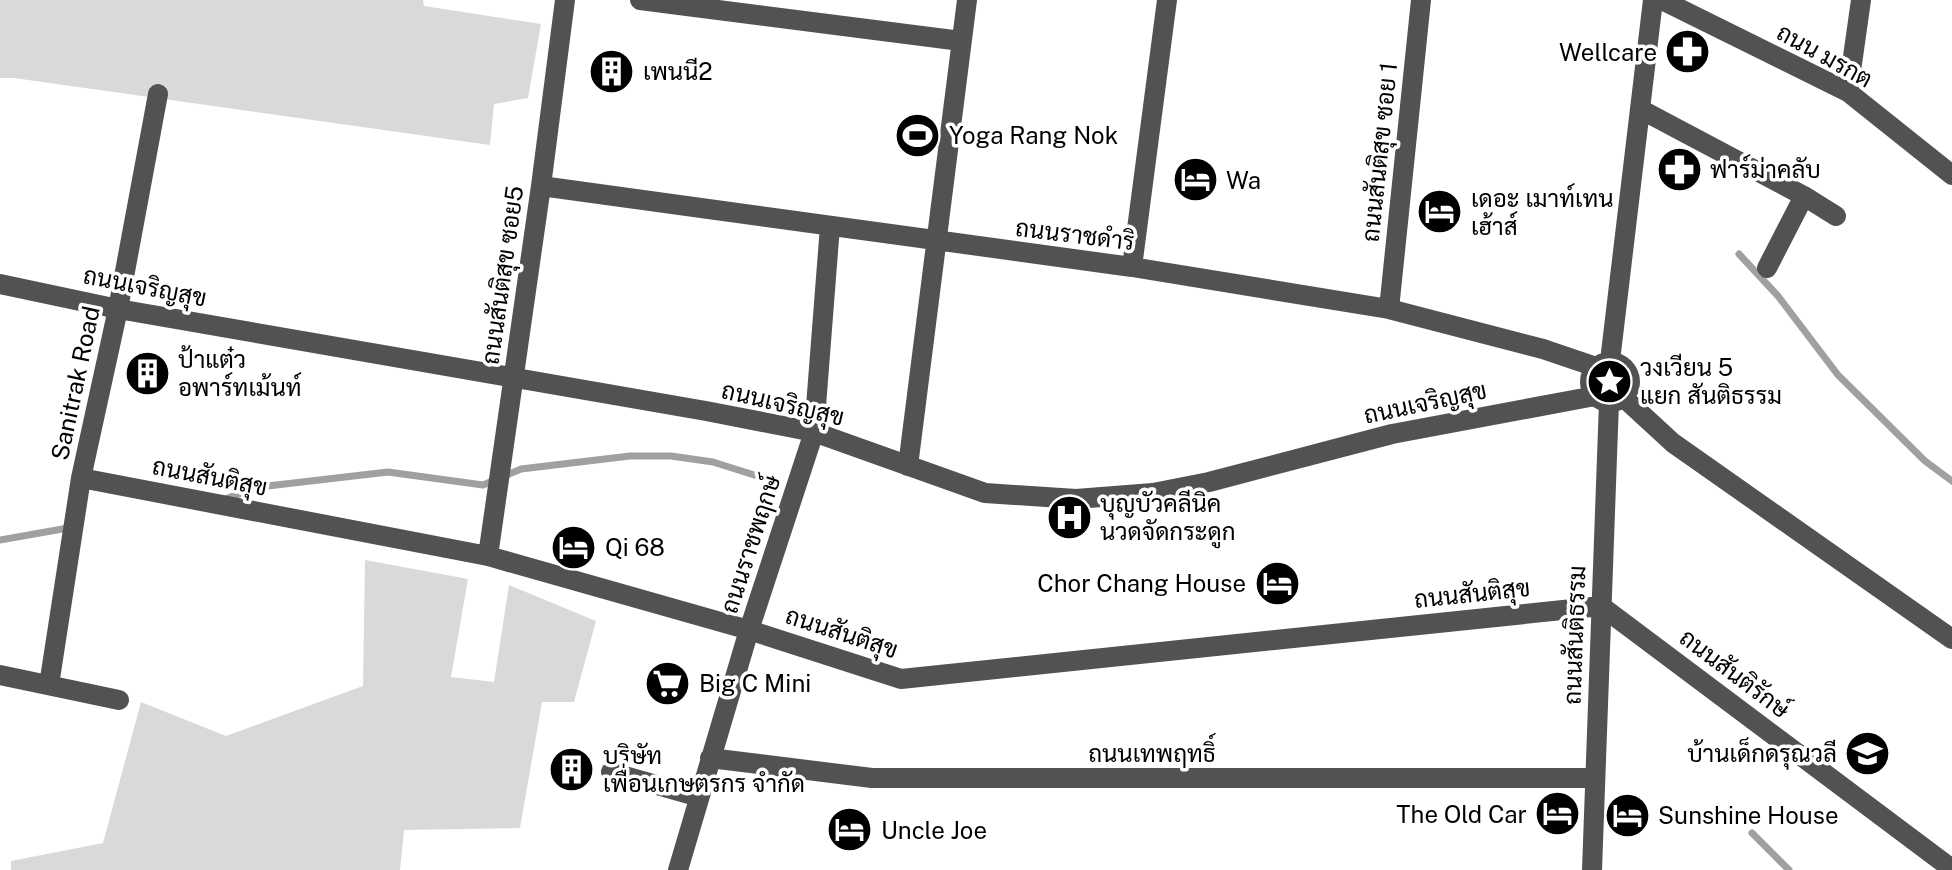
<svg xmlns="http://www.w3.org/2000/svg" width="1952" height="870" font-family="'Public Sans',Sarabun,sans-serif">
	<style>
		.green { fill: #d9d9d9 }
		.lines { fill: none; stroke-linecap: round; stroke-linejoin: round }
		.stream { stroke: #a0a0a0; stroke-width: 7 }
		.minor { stroke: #525252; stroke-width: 20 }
		.labels { text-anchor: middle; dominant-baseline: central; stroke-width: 7; stroke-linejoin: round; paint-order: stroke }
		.poi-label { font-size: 24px; fill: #000; stroke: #fff; text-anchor: start }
		.street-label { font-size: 24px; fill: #000; stroke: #fff }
	</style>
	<rect width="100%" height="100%" fill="#fff"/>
	<path class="green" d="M0,0H423L424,6L541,24L528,98L494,104L490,145L14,78H0Z
		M365,560L468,579L451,677L494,682L509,585L596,621L574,702H542L520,828L404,830L400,870H11V861L103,843L141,702L226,736L363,686Z"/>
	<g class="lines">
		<path class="stream" d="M1739,254L1778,296L1838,375L1925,461L1952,481
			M225,499L259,487L388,472L483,485L521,469L630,456H671L713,462L776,482
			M0,540L68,528
			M1752,833L1789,870"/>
		<path class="minor" d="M640,0L961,41
			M1662,0L1848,92L1952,175
			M1848,92L1861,0
			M1640,109L1804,196L1836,216
			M541,186L1132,267L1389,309L1543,349L1596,367
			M1132,267L1167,0
			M1767,268L1804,196
			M0,284L118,309L706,411L814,432L985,493L1076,499L1153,493L1209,482L1392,434L1595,396
			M1389,309L1421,0
			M1610,361L1653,0
			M1590 382a20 20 0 1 1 40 0a20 20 0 1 1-40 0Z
			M1623,397L1673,443L1952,639
			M908,466L967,0
			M81,478L488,556L749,630L901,679L1601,606L1952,869
			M488,556L541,186L565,0
			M0,675L119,700
			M49,685L81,478L118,309L158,94
			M710,758L872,778H1594
			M611,772L699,797
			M678,870L749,630L814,432L830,226
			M1592,870L1609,402"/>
	</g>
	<defs>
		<symbol id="pharmacy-disc" viewBox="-11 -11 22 22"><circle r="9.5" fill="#000" stroke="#fff"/><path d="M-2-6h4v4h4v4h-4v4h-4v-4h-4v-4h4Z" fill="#fff"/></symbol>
		<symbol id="building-disc" viewBox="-11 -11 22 22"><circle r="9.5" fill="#000" stroke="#fff"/><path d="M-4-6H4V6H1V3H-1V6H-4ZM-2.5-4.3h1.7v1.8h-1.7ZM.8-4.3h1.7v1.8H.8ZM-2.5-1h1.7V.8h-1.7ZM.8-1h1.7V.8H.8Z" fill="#fff"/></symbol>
		<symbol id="stadium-disc" viewBox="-11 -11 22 22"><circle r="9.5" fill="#000" stroke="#fff"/><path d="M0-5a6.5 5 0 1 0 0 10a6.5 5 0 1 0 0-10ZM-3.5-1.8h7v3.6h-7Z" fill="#fff"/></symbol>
		<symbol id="hotel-disc" viewBox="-11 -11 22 22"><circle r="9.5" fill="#000" stroke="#fff"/><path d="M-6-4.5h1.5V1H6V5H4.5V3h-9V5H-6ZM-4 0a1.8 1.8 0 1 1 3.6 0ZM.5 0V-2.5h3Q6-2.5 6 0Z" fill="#fff"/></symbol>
		<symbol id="sight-disc" viewBox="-11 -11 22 22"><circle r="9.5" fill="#000" stroke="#fff"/><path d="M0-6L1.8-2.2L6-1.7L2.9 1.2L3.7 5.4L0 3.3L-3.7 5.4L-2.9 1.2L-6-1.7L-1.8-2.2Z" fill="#fff"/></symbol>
		<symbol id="hospital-disc" viewBox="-11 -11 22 22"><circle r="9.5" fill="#000" stroke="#fff"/><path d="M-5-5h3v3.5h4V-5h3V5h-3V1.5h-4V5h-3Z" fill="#fff"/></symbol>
		<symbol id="supermarket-disc" viewBox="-11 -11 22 22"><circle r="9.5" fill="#000" stroke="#fff"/><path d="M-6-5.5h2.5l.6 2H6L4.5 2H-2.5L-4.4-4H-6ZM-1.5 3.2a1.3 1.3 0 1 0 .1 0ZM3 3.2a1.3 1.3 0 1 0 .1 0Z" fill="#fff"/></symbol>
		<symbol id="school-disc" viewBox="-11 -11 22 22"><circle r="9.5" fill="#000" stroke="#fff"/><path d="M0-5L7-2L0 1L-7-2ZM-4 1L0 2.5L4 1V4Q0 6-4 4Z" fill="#fff"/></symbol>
	</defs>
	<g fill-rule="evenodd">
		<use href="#pharmacy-disc" x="1662" y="26" width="51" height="51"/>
		<use href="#building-disc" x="586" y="46" width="51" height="51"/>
		<use href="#stadium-disc" x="892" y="110" width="51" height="51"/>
		<use href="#pharmacy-disc" x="1654" y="144" width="51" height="51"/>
		<use href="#hotel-disc" x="1170" y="154" width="51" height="51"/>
		<use href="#hotel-disc" x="1414" y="186" width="51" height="51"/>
		<use href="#building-disc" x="122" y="348" width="51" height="51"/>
		<use href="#sight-disc" x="1584" y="356" width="51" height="51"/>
		<use href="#hospital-disc" x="1044" y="492" width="51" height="51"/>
		<use href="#hotel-disc" x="548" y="522" width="51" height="51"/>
		<use href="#hotel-disc" x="1252" y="558" width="51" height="51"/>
		<use href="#supermarket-disc" x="642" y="658" width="51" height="51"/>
		<use href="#school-disc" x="1842" y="728" width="51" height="51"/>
		<use href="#building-disc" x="546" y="744" width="51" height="51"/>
		<use href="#hotel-disc" x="1532" y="788" width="51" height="51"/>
		<use href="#hotel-disc" x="1602" y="790" width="51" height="51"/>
		<use href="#hotel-disc" x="824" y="804" width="51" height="51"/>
	</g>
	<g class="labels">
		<g class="poi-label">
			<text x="1657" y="52" text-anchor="end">Wellcare</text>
			<text x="643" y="71">เพนนี2</text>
			<text x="949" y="135">Yoga Rang Nok</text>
			<text x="1710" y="169">ฟาร์ม่าคลับ</text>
			<text x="1226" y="180">Wa</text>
			<text x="1471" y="198">เดอะ เมาท์เทน<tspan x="1471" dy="28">เฮ้าส์</tspan></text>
			<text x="178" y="359">ป้าแต๋ว<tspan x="178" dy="28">อพาร์ทเม้นท์</tspan></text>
			<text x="1640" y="367">วงเวียน 5<tspan x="1640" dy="28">แยก สันติธรรม</tspan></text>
			<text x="1100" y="503">บุญบัวคลีนิค<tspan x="1100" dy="28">นวดจัดกระดูก</tspan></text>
			<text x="605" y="547">Qi 68</text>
			<text x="1246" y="583" text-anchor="end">Chor Chang House</text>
			<text x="699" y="683">Big C Mini</text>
			<text x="1837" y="753" text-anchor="end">บ้านเด็กดรุณวลี</text>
			<text x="603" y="755">บริษัท<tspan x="603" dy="28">เพื่อนเกษตรกร จำกัด</tspan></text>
			<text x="1527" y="814" text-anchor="end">The Old Car</text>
			<text x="1658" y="815">Sunshine House</text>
			<text x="881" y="830">Uncle Joe</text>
		</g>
		<g class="street-label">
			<text transform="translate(1825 55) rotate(29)">ถนน มรกต</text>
			<text transform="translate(1379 152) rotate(-84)">ถนนสันติสุข ซอย 1</text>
			<text transform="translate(1075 234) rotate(7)">ถนนราชดำริ</text>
			<text transform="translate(502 275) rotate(-82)">ถนนสันติสุข ซอย5</text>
			<text transform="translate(145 286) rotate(11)">ถนนเจริญสุข</text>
			<text transform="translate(75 383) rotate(-78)">Sanitrak Road</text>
			<text transform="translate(1425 402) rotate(-12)">ถนนเจริญสุข</text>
			<text transform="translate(783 403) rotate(13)">ถนนเจริญสุข</text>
			<text transform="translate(210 476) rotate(11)">ถนนสันติสุข</text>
			<text transform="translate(750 544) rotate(-72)">ถนนราชพฤกษ์</text>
			<text transform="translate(1472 593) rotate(-6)">ถนนสันติสุข</text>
			<text transform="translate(842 632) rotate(18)">ถนนสันติสุข</text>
			<text transform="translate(1574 635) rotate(-88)">ถนนสันติธรรม</text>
			<text transform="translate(1735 673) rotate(37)">ถนนสันติรักษ์</text>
			<text x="1152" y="753">ถนนเทพฤทธิ์</text>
		</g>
	</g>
</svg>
